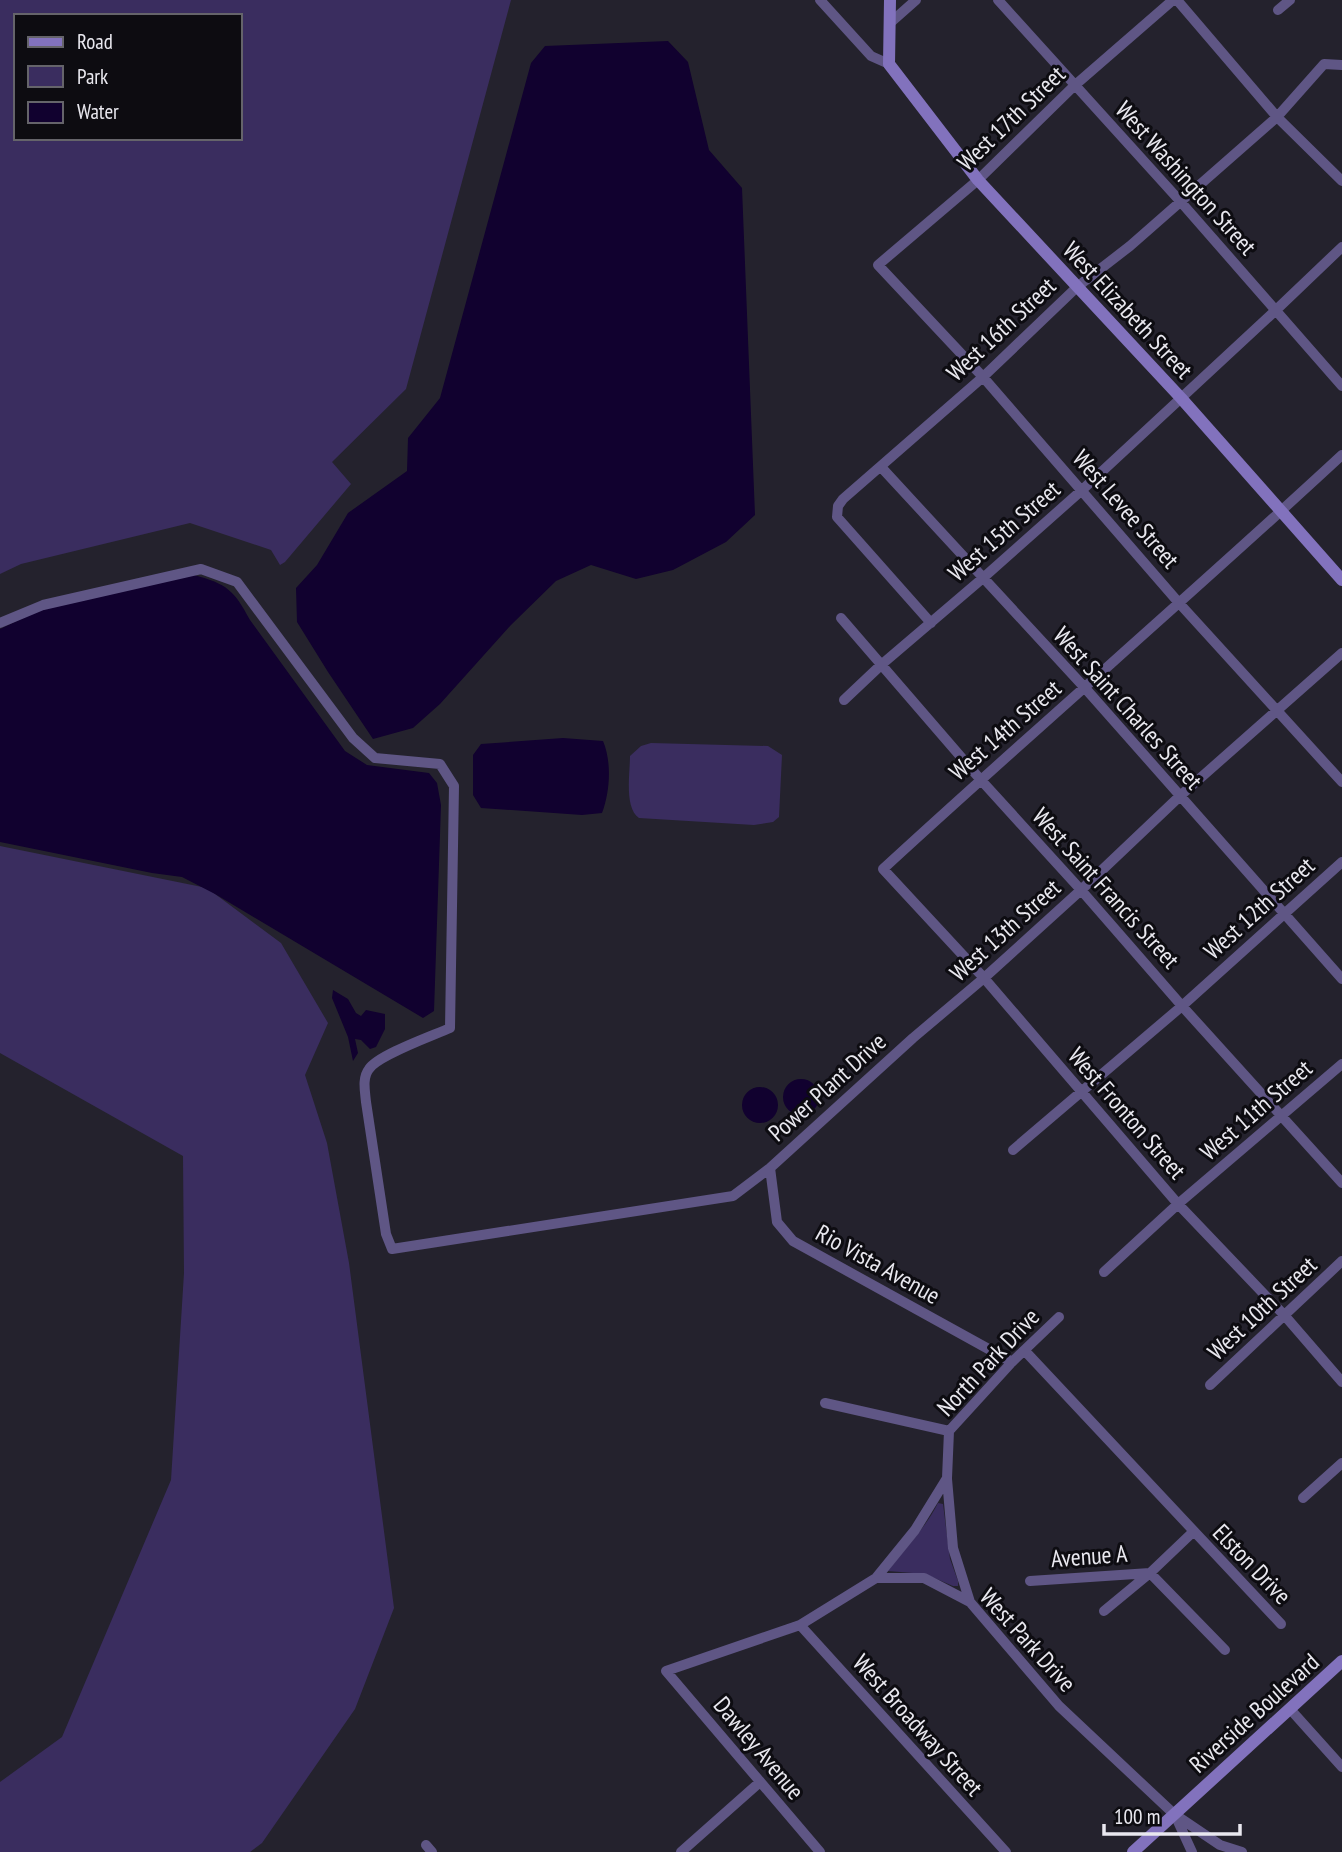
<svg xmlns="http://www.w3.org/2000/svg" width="1342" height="1852" font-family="'PT Sans Narrow',sans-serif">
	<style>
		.green { fill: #3a2d5f; fill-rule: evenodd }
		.water { fill: #11012f }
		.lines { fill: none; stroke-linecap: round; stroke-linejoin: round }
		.street { stroke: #5f5685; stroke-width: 10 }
		.secondary { stroke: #8272bd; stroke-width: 12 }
		.labels { text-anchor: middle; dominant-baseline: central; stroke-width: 6; stroke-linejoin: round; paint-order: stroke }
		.street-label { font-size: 24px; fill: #e9e8ef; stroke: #0d0c11 }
	</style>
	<rect width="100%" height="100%" fill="#24222d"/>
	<path class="green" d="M0,0H511L406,389L332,462L351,484L285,562L280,565L271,550L190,523L21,564L0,574ZM16,16H240V138H16Z
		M651,743L768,746L782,755L779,817L773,822L754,825L639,818C624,808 630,773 630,756L641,746Z
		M0,846L207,888L281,943L328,1023L305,1075L327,1143L349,1263L394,1608L355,1709L262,1843L250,1852H0V1782L62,1737L171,1480L184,1273L183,1156L0,1053Z
		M938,1503L943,1504L950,1559L958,1581V1586H953L925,1574L888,1571C905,1548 925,1529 938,1503Z"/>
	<path class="water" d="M668,41L688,62L709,150L742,188L755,515L726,542L673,570L636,579L591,565L556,581L511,625L440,704L413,728L373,739L328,672L297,622L296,588L317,565L348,513L407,471L408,438L440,398L531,63L545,46Z
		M194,575C227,584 234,590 250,620L345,751L367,765L429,773L437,783L441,805L434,1011L423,1018L215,894L182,877L152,873L0,842V629L42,609Z
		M563,738L603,741C612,762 610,792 602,813L582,815L481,808L473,795V755L481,744Z
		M333,990L348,999L356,1013L361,1016L366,1010L385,1014V1029L376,1047L370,1049L361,1040L355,1039L358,1053L353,1061L348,1037L332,998Z
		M783 1097a18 18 0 1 1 36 0a18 18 0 1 1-36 0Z
		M742 1105a18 18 0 1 1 36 0a18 18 0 1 1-36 0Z"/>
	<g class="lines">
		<path class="street" d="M820,0L871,56L889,64
			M998,0L1180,201L1342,386
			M1173,0L1074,86L978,180L878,265L983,377L1179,603L1342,782
			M1177,0L1277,117L1342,181
			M1278,10L1290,0
			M890,23L916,0
			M1342,455C1191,595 1035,729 883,869L984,978L1178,1204L1285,1316L1342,1382
			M881,467L1085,688L1342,979
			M841,618L980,779L1081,890L1182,1006L1342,1183
			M0,623L43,605L201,569L237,582L353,738L375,758L440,764L454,786L450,1028C432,1036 378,1055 369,1069C362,1078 365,1091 366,1102L386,1234L392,1249L733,1196L770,1168L913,1038L984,978L1081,890L1180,796L1342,653
			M931,623L837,517L838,506L843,499L983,377L1077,287L1130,246L1277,117L1324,64L1342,65
			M844,700L881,665L983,578L1082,490L1275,311L1342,247
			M1013,1150L1182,1006L1342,862
			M770,1168L777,1222L793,1241L1012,1362
			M1104,1272L1178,1204L1342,1064
			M1025,1351L1281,1624
			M1210,1385L1342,1261
			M825,1403L949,1431
			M947,1479L953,1548L970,1602
			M1303,1498L1342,1463
			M876,1578L915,1530L947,1478L949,1431L1012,1362L1059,1317
			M1030,1581L1150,1573L1193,1532
			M1104,1611L1150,1573L1225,1650
			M800,1625L1006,1852
			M1290,1709L1342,1767
			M1175,1815L1192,1852
			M426,1845L432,1852
			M681,1852L760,1782
			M820,1852L666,1671L800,1625L876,1578H924L970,1602L1059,1706L1174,1814L1220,1845L1242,1852"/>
		<path class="secondary" d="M890,0L889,64L978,180L1181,398L1342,580
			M1133,1852L1342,1661"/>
	</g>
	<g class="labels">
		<g class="street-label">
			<text transform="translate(1011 118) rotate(-44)">West 17th Street</text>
			<text transform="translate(1186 178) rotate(48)">West Washington Street</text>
			<text transform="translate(1128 310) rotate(47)">West Elizabeth Street</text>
			<text transform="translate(1001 329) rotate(-43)">West 16th Street</text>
			<text transform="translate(1126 509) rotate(49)">West Levee Street</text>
			<text transform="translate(1004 531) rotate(-41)">West 15th Street</text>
			<text transform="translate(1128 708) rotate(48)">West Saint Charles Street</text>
			<text transform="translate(1005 730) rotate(-41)">West 14th Street</text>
			<text transform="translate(1106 888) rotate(48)">West Saint Francis Street</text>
			<text transform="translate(1259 908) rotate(-42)">West 12th Street</text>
			<text transform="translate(1005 930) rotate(-42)">West 13th Street</text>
			<text transform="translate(827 1087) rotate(-42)">Power Plant Drive</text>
			<text transform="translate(1256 1110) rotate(-41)">West 11th Street</text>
			<text transform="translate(1127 1113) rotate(49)">West Fronton Street</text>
			<text transform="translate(878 1264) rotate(29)">Rio Vista Avenue</text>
			<text transform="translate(1262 1308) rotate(-43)">West 10th Street</text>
			<text transform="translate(988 1362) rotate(-47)">North Park Drive</text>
			<text transform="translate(1089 1556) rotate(-4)">Avenue A</text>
			<text transform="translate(1252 1564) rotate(46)">Elston Drive</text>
			<text transform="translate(1028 1640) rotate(48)">West Park Drive</text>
			<text transform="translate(1254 1713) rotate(-42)">Riverside Boulevard</text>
			<text transform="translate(918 1725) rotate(48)">West Broadway Street</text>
			<text transform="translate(759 1748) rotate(50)">Dawley Avenue</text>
		</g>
	</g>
	<rect x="14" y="14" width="228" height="126" fill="#0d0c11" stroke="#65646a" stroke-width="2"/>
	<rect x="28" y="37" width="35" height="10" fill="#8272bd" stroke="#65646a" stroke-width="2"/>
	<text x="77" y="49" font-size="21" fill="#e9e8ef">Road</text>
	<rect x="28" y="66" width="35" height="21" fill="#3a2d5f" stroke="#65646a" stroke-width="2"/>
	<text x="77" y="84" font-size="21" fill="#e9e8ef">Park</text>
	<rect x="28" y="102" width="35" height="21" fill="#11012f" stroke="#65646a" stroke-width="2"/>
	<text x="77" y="119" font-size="21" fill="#e9e8ef">Water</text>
	<path d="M1104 1824v10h136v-10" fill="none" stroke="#e9e8ef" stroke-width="3.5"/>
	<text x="1114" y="1824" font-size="21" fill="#e9e8ef" stroke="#0d0c11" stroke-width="5" paint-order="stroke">100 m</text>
</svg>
